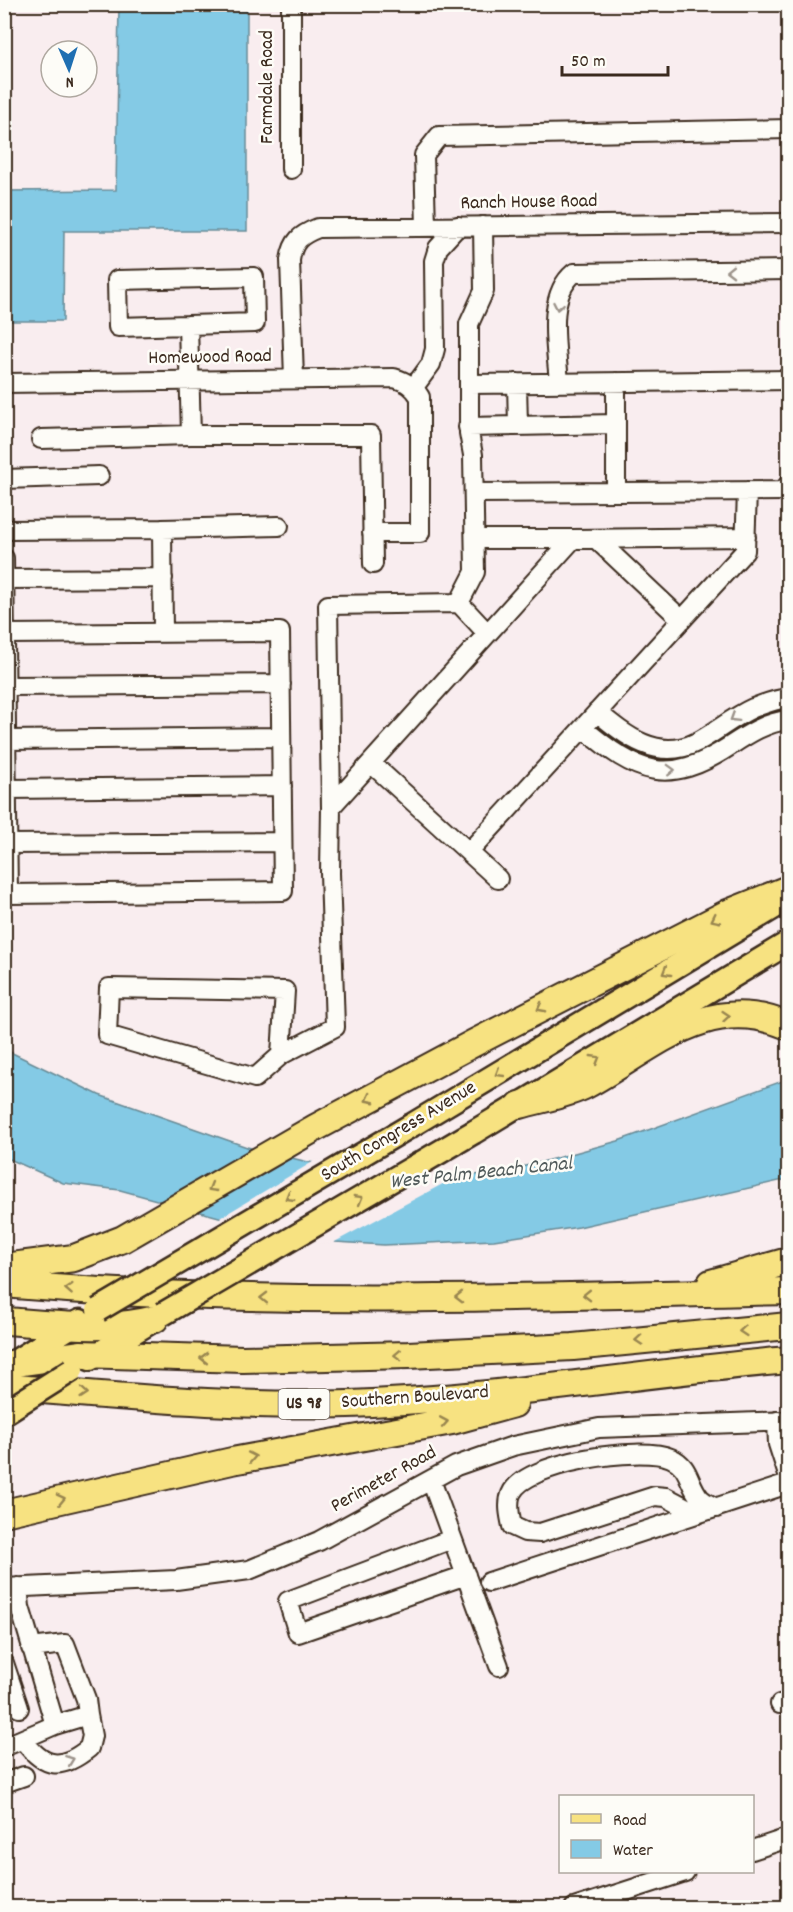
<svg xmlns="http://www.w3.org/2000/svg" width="793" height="1912" font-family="Dekko,sans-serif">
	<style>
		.water { fill: #84cae5; stroke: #678a95; stroke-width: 1.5 }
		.pier { fill: #f9edef }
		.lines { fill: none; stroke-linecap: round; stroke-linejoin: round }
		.minor-casing { stroke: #3b2a1e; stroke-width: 22 }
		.major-casing { stroke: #3b2a1e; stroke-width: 27 }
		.highway-casing { stroke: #3b2a1e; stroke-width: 30 }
		.minor { stroke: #fdfcf7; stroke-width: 18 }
		.major { stroke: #f7e281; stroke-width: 22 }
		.highway { stroke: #f7e281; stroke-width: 26 }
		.major-bridge-casing { stroke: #3b2a1e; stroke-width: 27; stroke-linecap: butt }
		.major-bridge { stroke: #f7e281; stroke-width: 22 }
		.oneway { stroke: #9c938a }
		.oneway2 { stroke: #998650 }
		.labels { text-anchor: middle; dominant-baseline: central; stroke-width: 5; stroke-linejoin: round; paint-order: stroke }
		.shield { fill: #fdfcf7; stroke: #75695f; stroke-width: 1.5 }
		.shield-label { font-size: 18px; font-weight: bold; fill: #3b2a1e }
		.street-label { font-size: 20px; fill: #3b2a1e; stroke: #fdfcf7 }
		.water-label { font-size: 21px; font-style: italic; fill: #515a5a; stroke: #fdfcf7 }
	</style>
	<rect width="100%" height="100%" fill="#f9edef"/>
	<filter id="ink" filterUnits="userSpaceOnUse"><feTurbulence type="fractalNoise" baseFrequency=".0167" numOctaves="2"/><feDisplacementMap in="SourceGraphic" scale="12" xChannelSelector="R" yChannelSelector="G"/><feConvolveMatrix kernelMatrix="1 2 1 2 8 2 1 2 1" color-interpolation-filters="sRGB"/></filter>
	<g filter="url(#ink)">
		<path class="water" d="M119,5H247V231H64L63,321H5V191L116,190Z
			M4,1049L99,1095L247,1147L308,1162L430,1177L491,1174L542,1162L618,1141L788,1079V1179L579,1227L494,1240L384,1245L335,1242L270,1231L120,1190L63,1183L5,1157Z"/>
		<path class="pier" d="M316,1160L430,1174L465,1172L331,1244L269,1234L218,1219Z"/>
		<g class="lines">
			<defs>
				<path id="minor" d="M291,4V169
					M426,227L424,155L439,136L788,129
					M294,379L290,260C293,241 300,235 318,228L788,223
					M616,382V424
					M4,383L394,378C407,382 413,386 420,397V533H372
					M517,383L518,426
					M559,383C557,349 545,297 574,273L788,270
					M469,384L788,380
					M414,387L431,364L435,349L434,261L438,248L458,226
					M468,427L616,424V492
					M191,435H371L373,564
					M41,439L191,435L188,325L118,327L117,280L254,277L255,323L188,325
					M4,479L99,476
					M474,493L783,491L788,485
					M162,529L279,526
					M4,530L162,529L163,633
					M475,539H573
					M596,539L682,620
					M4,558L8,894L283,891L280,632L5,634
					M5,579L163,578
					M459,603L475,572L473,455L469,433V324L484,291L483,226
					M6,686L281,684
					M597,712C626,736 658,762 697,742C716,732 733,717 753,708C764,704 776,699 788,698
					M583,728C637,774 668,787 730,746C748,734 767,722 788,720
					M6,740L281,737
					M371,763L498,879
					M7,789L282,786
					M331,807L328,605L459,603L487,633
					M7,844L282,842
					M469,852L745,551L747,491
					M281,1055L285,991L109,988L107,1035L255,1078L281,1055L335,1027L330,873L331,807L573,539L746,537
					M777,1421L778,1444L788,1475
					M431,1480L499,1666
					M698,1514L666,1497L655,1496L540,1533L525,1532L512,1526C510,1517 507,1504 511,1494C524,1462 641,1445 671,1458C690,1466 688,1484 700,1498C704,1502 711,1505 716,1508
					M452,1539L288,1601L298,1633L466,1575
					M489,1582L788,1484
					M4,1588L176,1580L249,1570L319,1541L456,1466L513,1446L599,1428L788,1421
					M31,1648L65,1644L86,1699L88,1715L55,1725
					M4,1663L19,1708
					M780,1704L788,1702
					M24,1741C44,1768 61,1771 89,1748L92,1736L88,1715
					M4,1747L55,1725L20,1607L18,1587
					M4,1783L24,1776
					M752,1850L788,1838
					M574,1908L685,1872"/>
				<path id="major" d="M412,1125L788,899
					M474,1132L788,943
					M90,1359L152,1321
					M11,1364L80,1321"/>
				<path id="highway" d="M520,1105C541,1099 567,1095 586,1085C653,1049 707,991 788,1026
					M4,1267L74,1258L123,1239L315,1128L474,1043L728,913L788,889
					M711,1283L788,1261
					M4,1284C265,1307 527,1297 788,1291
					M4,1321C55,1324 105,1332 155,1319
					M10,1364L80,1354L243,1359L408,1355L573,1347L788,1326
					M4,1387C127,1397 249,1409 372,1403C512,1396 650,1372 788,1360
					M4,1513L232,1461L452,1421L514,1404"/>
			</defs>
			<use href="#minor" class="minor-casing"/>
			<use href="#major" class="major-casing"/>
			<use href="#highway" class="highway-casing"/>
			<use href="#minor" class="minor"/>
			<use href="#major" class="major"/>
			<use href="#highway" class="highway"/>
			<defs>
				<path id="major-bridge" d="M98,1310L412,1125
					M163,1314L474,1132
					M4,1413L72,1370"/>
			</defs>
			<use href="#major-bridge" class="major-bridge-casing"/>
			<use href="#major-bridge" class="major-bridge"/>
		</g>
		<defs><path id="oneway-chevron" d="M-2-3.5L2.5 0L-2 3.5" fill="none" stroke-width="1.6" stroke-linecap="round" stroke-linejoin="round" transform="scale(1.5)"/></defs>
		<g class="oneway">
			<use href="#oneway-chevron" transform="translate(730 271) rotate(179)"/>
			<use href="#oneway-chevron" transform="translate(558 306) rotate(101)"/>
			<use href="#oneway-chevron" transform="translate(734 718) rotate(148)"/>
			<use href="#oneway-chevron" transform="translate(671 770) rotate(-2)"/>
			<use href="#oneway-chevron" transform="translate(70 1760) rotate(-21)"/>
		</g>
		<g class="oneway2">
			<use href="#oneway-chevron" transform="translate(715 919) rotate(154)"/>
			<use href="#oneway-chevron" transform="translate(666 972) rotate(149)"/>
			<use href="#oneway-chevron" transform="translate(541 1008) rotate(152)"/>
			<use href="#oneway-chevron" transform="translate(726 1016) rotate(-5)"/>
			<use href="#oneway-chevron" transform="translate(596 1059) rotate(-31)"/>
			<use href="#oneway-chevron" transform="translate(499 1073) rotate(149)"/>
			<use href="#oneway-chevron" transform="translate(369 1099) rotate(152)"/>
			<use href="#oneway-chevron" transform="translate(212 1188) rotate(150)"/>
			<use href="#oneway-chevron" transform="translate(289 1197) rotate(150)"/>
			<use href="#oneway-chevron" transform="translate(359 1199) rotate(-30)"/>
			<use href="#oneway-chevron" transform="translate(69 1289) rotate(-176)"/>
			<use href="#oneway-chevron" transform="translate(587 1295) rotate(179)"/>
			<use href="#oneway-chevron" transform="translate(459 1297) rotate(179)"/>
			<use href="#oneway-chevron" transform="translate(264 1298) rotate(-179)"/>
			<use href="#oneway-chevron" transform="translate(743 1331) rotate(175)"/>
			<use href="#oneway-chevron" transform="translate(639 1340) rotate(175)"/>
			<use href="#oneway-chevron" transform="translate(398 1355) rotate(178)"/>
			<use href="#oneway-chevron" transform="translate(204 1358) rotate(-179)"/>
			<use href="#oneway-chevron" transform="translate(84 1393) rotate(5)"/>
			<use href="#oneway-chevron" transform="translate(444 1422) rotate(-10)"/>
			<use href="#oneway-chevron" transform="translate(252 1457) rotate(-11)"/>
			<use href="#oneway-chevron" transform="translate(61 1499) rotate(-13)"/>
		</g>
	</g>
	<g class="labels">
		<rect class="shield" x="278.5" y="1389" width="51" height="30" rx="4.5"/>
		<g class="shield-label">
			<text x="304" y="1404">US 98</text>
		</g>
		<g class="street-label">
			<text transform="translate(268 87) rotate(-90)">Farmdale Road</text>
			<text transform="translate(529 203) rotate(-1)">Ranch House Road</text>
			<text transform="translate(210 358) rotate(-1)">Homewood Road</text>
			<text transform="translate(399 1132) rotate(-31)">South Congress Avenue</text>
			<text transform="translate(415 1398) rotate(-4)">Southern Boulevard</text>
			<text transform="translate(384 1480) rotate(-29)">Perimeter Road</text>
		</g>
		<g class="water-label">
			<text transform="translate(481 1174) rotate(-6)">West Palm Beach Canal</text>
		</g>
	</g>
	<rect width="793" height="1912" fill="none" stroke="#fdfcf7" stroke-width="24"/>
	<rect x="12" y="12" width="769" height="1888" fill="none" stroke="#3b2a1e" stroke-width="2" filter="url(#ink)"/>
	<rect x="559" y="1795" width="195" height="78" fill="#fdfcf7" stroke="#afa8a0" stroke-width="1.5"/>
	<rect x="571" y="1814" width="30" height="9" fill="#f7e281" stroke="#afa8a0" stroke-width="1.5"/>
	<text x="613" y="1825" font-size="18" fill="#3b2a1e">Road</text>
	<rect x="571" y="1840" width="30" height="18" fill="#84cae5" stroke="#afa8a0" stroke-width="1.5"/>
	<text x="613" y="1855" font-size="18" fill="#3b2a1e">Water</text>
	<g transform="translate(69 69) rotate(177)"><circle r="28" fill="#fdfcf7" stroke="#afa8a0" stroke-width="1.5"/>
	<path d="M0-4.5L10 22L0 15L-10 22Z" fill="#1f6fb2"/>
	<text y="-9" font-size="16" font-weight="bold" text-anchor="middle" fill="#3b2a1e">N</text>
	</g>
	<path d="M562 66v9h106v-9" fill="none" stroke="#3b2a1e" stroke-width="3"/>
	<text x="571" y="66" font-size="18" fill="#3b2a1e" stroke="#fdfcf7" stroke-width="4.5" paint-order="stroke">50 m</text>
</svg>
